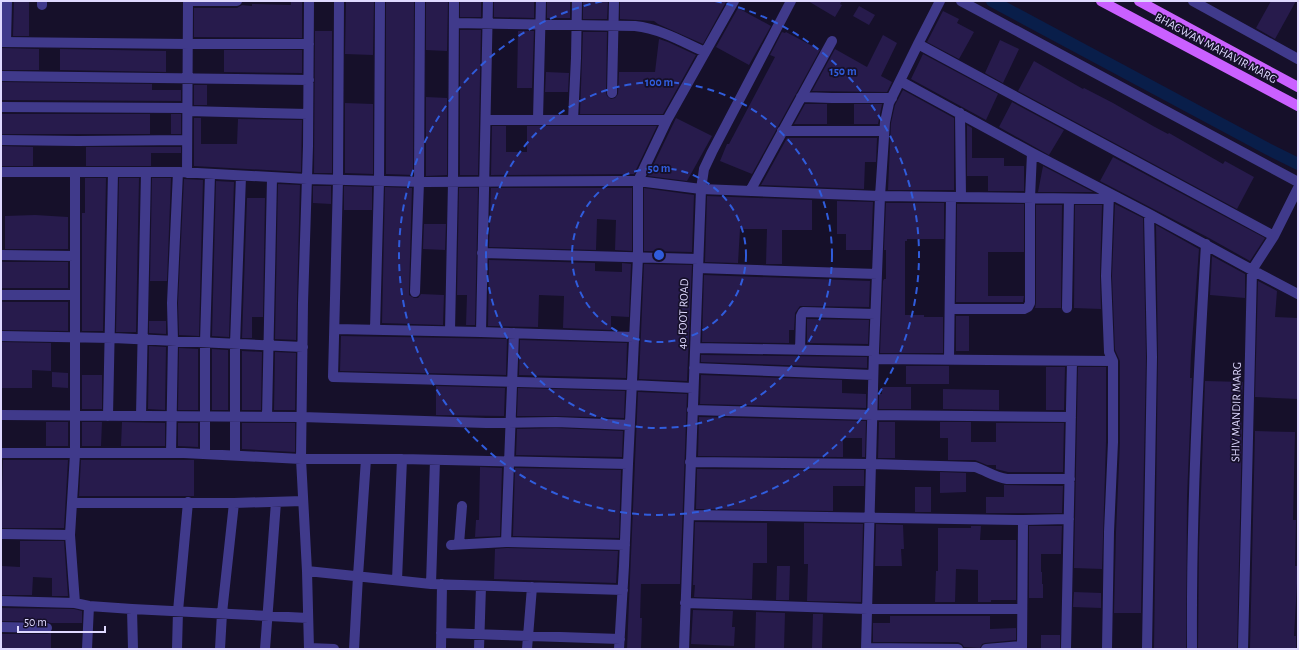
<svg xmlns="http://www.w3.org/2000/svg" width="1299" height="650" font-family="'Alegreya Sans',sans-serif">
	<style>
		.lines { fill: none; stroke-linecap: round; stroke-linejoin: round }
		.canal { stroke: #091e4a; stroke-width: 12 }
		.building { fill: #271b4c }
		.minor { stroke: #403a8b; stroke-width: 10 }
		.major { stroke: #ca60ff; stroke-width: 10 }
		.ring { fill: none; stroke: #305cdc; stroke-width: 2; stroke-dasharray: 7 5 }
		.labels { text-anchor: middle; dominant-baseline: central; stroke-width: 3.5; stroke-linejoin: round; paint-order: stroke }
		.street-label { font-size: 12px; fill: #dfd9ff; stroke: #16102a }
		.centre { fill: #305cdc; stroke: #16102a; stroke-width: 2 }
		.ring-label { font-size: 12px; text-anchor: middle; font-weight: bold; fill: #305cdc; stroke: #16102a; stroke-width: 3.5; stroke-linejoin: round; paint-order: stroke }
	</style>
	<rect width="100%" height="100%" fill="#16102a"/>
	<g class="lines">
		<path class="canal" d="M992,1L1268,149L1298,164"/>
	</g>
	<path class="building" d="M14,1H29V36H13Z
		M291,1H302V38L194,37V8H237L242,5L252,6V4L291,5Z
		M346,1H374L373,55L345,54Z
		M386,1H414L413,175L386,174Z
		M426,1H448L447,51L426,50Z
		M494,1H534V18L494,17Z
		M547,1H570V18H547Z
		M583,1H608L607,19H583Z
		M620,1H724L726,2L703,44L658,24L654,21L620,19Z
		M808,1H842L840,4L842,5L835,17Z
		M1271,1H1296L1275,39L1256,28Z
		M460,2H481V17H460Z
		M859,6L875,15L869,25L853,16Z
		M738,8L771,26L749,65L716,47Z
		M943,11L959,19L957,23L974,32L959,59L927,42Z
		M460,30H481L478,175H460Z
		M315,31H332V173H314Z
		M518,31H534L532,88H517Z
		M583,32H607L606,93L607,96L611,99L615,98L618,94L619,72H655L659,39L668,42L696,55L663,114H580Z
		M782,32L785,33L786,32L820,50L752,174L720,161L727,144H729L775,57L770,55Z
		M883,35L897,43L881,76L892,82L887,92L812,91L835,49L867,67Z
		M1000,40L1019,49L1003,83L985,73Z
		M1,48L39,49V70H1Z
		M60,49L166,51V72L60,70Z
		M224,50H302V73L224,72Z
		M923,54L998,94L986,120L911,79Z
		M1034,61L1083,89L1084,88L1113,103L1153,126L1168,134L1169,133L1223,164L1225,161L1254,177L1237,209L1018,91Z
		M546,72L569,73L568,92H545Z
		M1,82L152,84V90H181V101L1,100Z
		M194,85H207V105H194Z
		M903,90L954,118V190H888L891,123L895,105Z
		M426,97L447,98V175L426,176Z
		M1012,102L1064,130L1049,155L999,127Z
		M345,103L373,104V174L345,173Z
		M805,104H827V124H794Z
		M854,104H882L878,124H854Z
		M1,114H150V134H1Z
		M171,114H181V134H171Z
		M194,118H201V144H237L238,119L302,120L301,172L194,166Z
		M676,118L712,136L687,181L648,176Z
		M967,125L972,128V158H1004V166H1024V191H988V176H967Z
		M492,126H506V152H527V126H657L634,174L491,175Z
		M787,138H877L876,162H865L864,189L761,185Z
		M1,146L33,147V166H1Z
		M86,147H181V153H151V166H86Z
		M1113,157L1265,238L1250,261L1209,238L1100,181Z
		M1043,166L1093,192H1038Z
		M85,178H106L103,331H82V213H85Z
		M119,178H139L136,332H116Z
		M152,178H171L167,281H150Z
		M184,179L203,180L199,336L179,335L178,303Z
		M216,181L234,182L229,337L212,336Z
		M278,184L300,185L296,340L275,339Z
		M313,186H331V204L313,203Z
		M344,186L372,187V210H344Z
		M385,187L412,188L409,292V295L414,298H418L421,294L444,295L443,325L382,323Z
		M459,188H478L475,325H466L467,295H457Z
		M491,188H632V251L615,250L616,220L597,219L596,250L489,247Z
		M644,188L694,195L692,252L644,251Z
		M707,196L812,200V230H782V264H766L767,229H740L738,263L705,262Z
		M247,198H265L263,317H252V338H242Z
		M837,201L873,202L871,250H846V234H837Z
		M886,203H944V239H907V241H905V315H924V317H943V353H880L883,281L884,279H886V250H884Z
		M957,204H1024V252H988V296H1024L1023,302H956Z
		M1115,204L1143,218L1146,357L1141,613H1114L1116,532L1120,442V361L1115,350L1112,276Z
		M1036,205H1062L1061,308H1035L1036,303Z
		M1075,205H1102L1100,276L1101,309L1074,308Z
		M35,215L68,217V249H5V216Z
		M424,224H446L445,250L423,249Z
		M1156,225L1199,249L1191,355L1190,378H1192L1187,497L1186,649H1154L1158,357Z
		M1212,256L1245,274V298L1210,295Z
		M489,260L595,263V271L622,272V263L631,264L629,317L611,316V330L563,328L564,296L539,295L538,327L488,326Z
		M1,262H68V288H1Z
		M644,264L692,265L687,381L639,379Z
		M704,275L870,281L869,307L800,306L795,313L794,330H789V343L702,342Z
		M1258,281L1277,291L1275,317L1298,318V399L1255,397Z
		M1,302H68V331L1,330Z
		M956,316H969V351H956Z
		M807,319L869,320L868,344L807,343Z
		M149,321H166V334L149,333Z
		M341,336L507,339L506,375L340,371Z
		M520,340L627,343L626,378L519,375Z
		M1,342L51,343V371L32,370V388H1Z
		M149,346L166,347L165,410L148,409Z
		M179,348L198,349V410H178Z
		M212,349L228,350V410H212Z
		M242,351L262,352L261,410H242Z
		M275,352L296,353L295,410H274Z
		M701,355L867,357V368L701,362Z
		M906,366H949V384H906Z
		M1046,367H1065L1064,410H1046Z
		M1078,367H1106V442L1102,569L1074,568Z
		M52,372L68,373V388L52,387Z
		M82,375H102V409H82Z
		M701,375L842,380V393L866,394V408L700,404Z
		M1205,381L1243,382L1241,415L1242,431L1237,649H1198L1199,548Z
		M436,386L505,388L504,416L436,415Z
		M882,387H911V409H879V394H882Z
		M518,388L625,391L624,418L556,416H517Z
		M943,389L999,390V410L943,409Z
		M638,392L687,394L680,584H641L640,618H642L641,649H627Z
		M699,417L866,421L865,457H862V438H843V457L698,456Z
		M46,422H68V446H46Z
		M82,422H102L101,446H82Z
		M122,422L165,423V446H121Z
		M879,422H895V458H878Z
		M940,422H971V442H996V423H1064L1063,472H1008L996,469V465H987L975,460H948V438H940Z
		M178,423H198V447L178,446Z
		M242,423H295V452L242,449Z
		M556,428L623,431L622,457L516,455L517,429Z
		M1255,431L1295,432L1293,520H1296L1295,566H1298L1294,636H1296V649H1250Z
		M3,460H68L64,528H1Z
		M81,460H194V496H79Z
		M480,467L502,468L500,536L475,537L476,520H479Z
		M515,468L621,470L619,538L513,536Z
		M697,469L864,470V486H833V511L696,509Z
		M940,472L966,473V492L940,493Z
		M1004,485L1063,486L1062,513H986V497H1004Z
		M915,487H931V512H915Z
		M695,522L767,523V563H753L752,599L694,597L695,585H693Z
		M804,523L863,524L861,602L807,601L808,564H804Z
		M876,524L903,525L904,549H901L902,566H875Z
		M971,526H981L980,540H1016V600H991V602H978V570L956,569L955,602H935L936,571H938V528H971Z
		M1029,526H1062L1061,554H1041V572H1042V584H1043V598H1029Z
		M20,541H64L68,596H52V578L33,577L32,595H2V566L20,567Z
		M506,548L618,551L616,583L494,579L495,549Z
		M777,566H790L789,600H776Z
		M1074,592L1101,593V608L1073,607Z
		M1,608L74,609L82,611V623H51L47,622L1,621Z
		M693,610L733,611L732,627H735L734,646L691,644Z
		M756,612L785,613L784,649H755Z
		M813,614H823L822,649H812Z
		M890,616H990V629L1016,628V640L985,643L982,644L980,648L964,647L962,644L958,642H873V623H890Z
		M51,633V649H1V634H47Z
		M1041,635H1060V649H1041Z"/>
	<g class="lines">
		<path class="minor" d="M188,1H237
			M339,1L338,180L333,377L631,385L693,388
			M961,1L1298,182
			M1193,1L1298,59
			M42,5V1
			M454,23L635,26C661,29 681,41 705,52
			M1,42L188,44H309
			M6,42L7,1
			M918,44L1274,236
			M1,76L309,80
			M900,81L1032,153L1149,214L1252,270L1298,294
			M612,93L614,1
			M801,97L832,98H892
			M1,107L187,108
			M187,111L308,114
			M960,113L961,197
			M538,119L541,1
			M486,120H667
			M573,120L576,58L577,1
			M782,131H884
			M1,140L78,141L187,140
			M1,172H179L307,179L425,182L619,181H638L701,189L880,196L1109,199
			M75,172V454L70,535L75,603
			M187,173L188,1
			M750,191L832,41
			M482,253L698,259
			M1,255L75,256
			M698,268L877,274
			M415,292L419,182L420,1
			M1,295H75
			M1067,308L1069,199
			M950,309H1024L1028,307L1030,303V198L1032,153
			M335,329L481,332L633,337
			M375,329L379,181L380,1
			M450,331L453,182L454,1
			M481,332L488,1
			M1,336L113,338L303,347
			M695,348L874,351
			M800,350L801,316L803,312L875,314
			M874,359L1113,361
			M949,360L951,197
			M694,368L873,375
			M692,410L872,415L1071,417
			M1,415L302,417L486,423L556,422L630,425
			M108,416L113,172
			M141,416L146,172
			M267,417L272,178
			M1,453H184L301,459H402L628,464
			M171,453L173,341L172,303L178,172
			M205,454V342L210,174
			M235,456V344L241,176
			M690,462L871,464L975,467C987,471 994,477 1007,479H1070
			M72,503H234L303,501
			M689,515L1023,520L1069,519
			M1,534L70,535
			M506,542L514,333
			M459,544L462,506
			M451,545L506,542L625,545
			M307,571L431,584L623,590
			M397,580L402,459
			M431,584L435,460
			M1,601L75,603L89,606L132,609L308,618
			M685,603L867,609H1022
			M132,609L133,649
			M1,627L47,628
			M441,633L620,639
			M309,648L334,649
			M866,648L958,649
			M87,649L89,606
			M177,649L178,611L188,502
			M220,649L222,613L234,503
			M265,649L276,502
			M309,649L307,571L301,459L303,303L308,146L309,1
			M354,649L358,576L366,459
			M441,649L442,584
			M479,649L481,586
			M527,649L532,587
			M619,649L624,566L628,464L638,257V181L667,120L734,1
			M684,649L701,189L704,169L712,152L791,1
			M866,649L874,351L880,196L885,122L889,103L918,44L940,1
			M986,649L1022,646
			M1022,649L1023,520
			M1066,649L1072,361
			M1107,649L1109,532L1113,442V361L1109,352L1106,276L1109,193
			M1147,649L1152,357L1149,214
			M1192,649C1191,514 1198,379 1206,244
			M1243,649L1252,270L1274,236L1298,188"/>
		<path class="major" d="M1101,1L1298,106
			M1139,1L1298,87"/>
	</g>
	<g class="ring">
		<circle cx="659" cy="255" r="87"/>
		<circle cx="659" cy="255" r="173"/>
		<path d="M715 1A260 260 0 1 1 603 1"/>
	</g>
	<g class="labels">
		<g class="street-label">
			<text transform="translate(1216 48) rotate(28)">BHAGWAN MAHAVIR MARG</text>
			<text transform="translate(683 314) rotate(-88)">40 FOOT ROAD</text>
			<text transform="translate(1236 412) rotate(-89)">SHIV MANDIR MARG</text>
		</g>
	</g>
	<circle cx="659" cy="255" r="6" class="centre"/>
	<g class="ring-label">
		<text x="843" y="75">150 m</text>
		<text x="659" y="86">100 m</text>
		<text x="659" y="172">50 m</text>
	</g>
	<rect width="1299" height="650" fill="none" stroke="#dfd9ff" stroke-width="4"/>
	<path d="M18 626v6h87v-6" fill="none" stroke="#dfd9ff" stroke-width="2"/>
	<text x="24" y="626" font-size="12" fill="#dfd9ff" stroke="#16102a" stroke-width="3" paint-order="stroke">50 m</text>
</svg>
